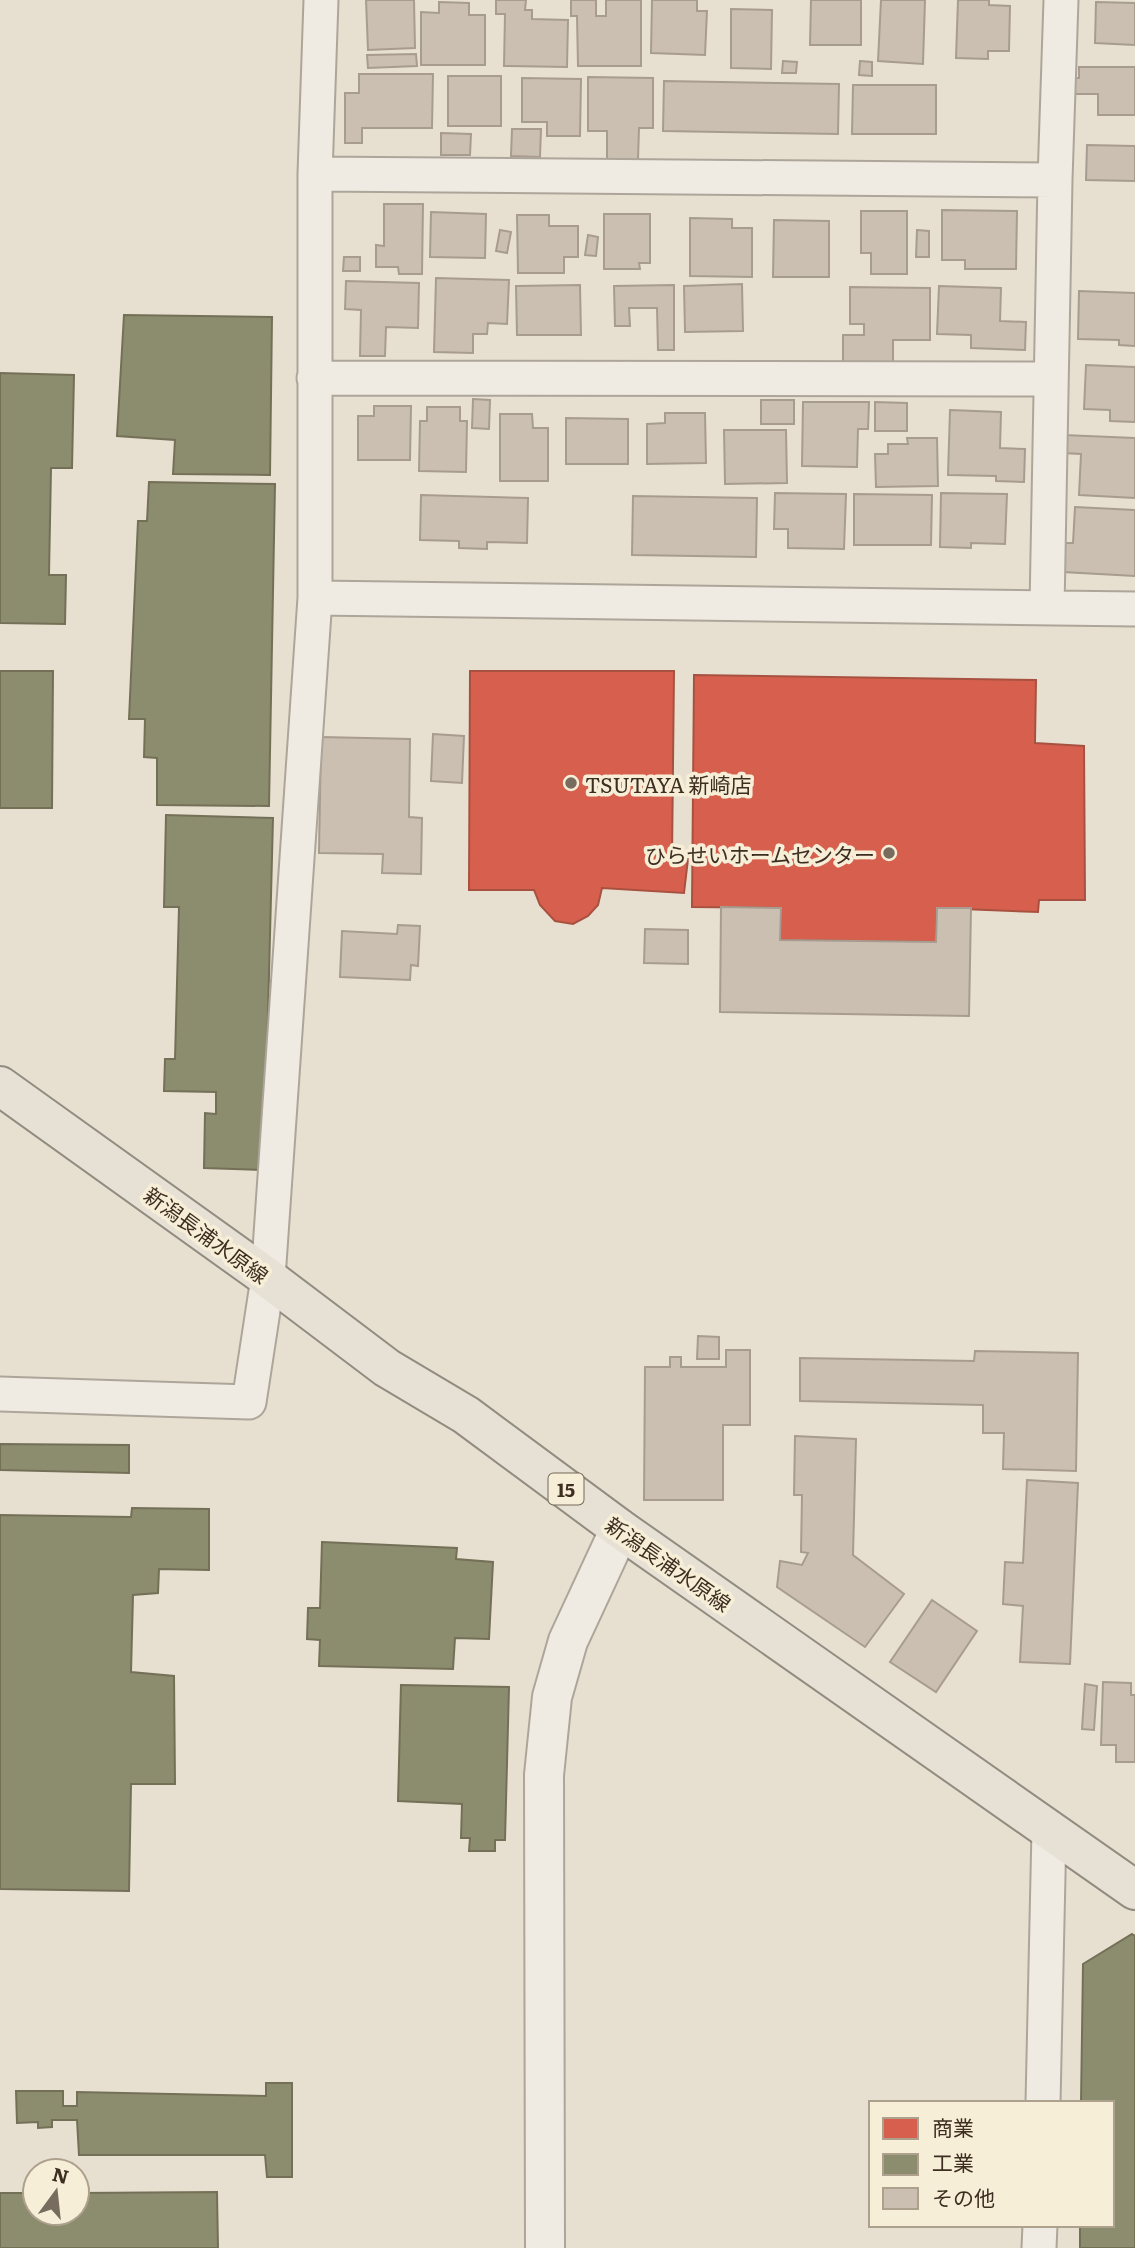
<svg xmlns="http://www.w3.org/2000/svg" width="1135" height="2248" font-family="Literata,'Noto Sans JP',serif">
	<style>
		.shops { fill: #d6604d; stroke: #a85140; stroke-width: 2 }
		.industry { fill: #8c8c6e; stroke: #747057; stroke-width: 2 }
		.building { fill: #cbbfb2; stroke: #a89c90; stroke-width: 2 }
		.lines { fill: none; stroke-linecap: round; stroke-linejoin: round }
		.minor-casing { stroke: #ada599; stroke-width: 37 }
		.tertiary-casing { stroke: #ada599; stroke-width: 42 }
		.primary-casing { stroke: #928b80; stroke-width: 42 }
		.minor { stroke: #efebe3; stroke-width: 33 }
		.tertiary { stroke: #efebe3; stroke-width: 38 }
		.primary { stroke: #e6e1d4; stroke-width: 38 }
		.poi-dot { fill: #786c5e; stroke: #f7eed8; stroke-width: 2.5 }
		.labels { text-anchor: middle; dominant-baseline: central; stroke-width: 7; stroke-linejoin: round; paint-order: stroke }
		.shield { fill: #f7eed8; stroke: #756857; stroke-width: 2 }
		.shield-label { font-size: 19px; font-weight: bold; fill: #3d2e20 }
		.poi-label { font-size: 21px; fill: #3d2e20; stroke: #f7eed8; text-anchor: start }
		.street-label { font-size: 21px; fill: #3d2e20; stroke: #f7eed8 }
	</style>
	<rect width="100%" height="100%" fill="#e7e0d1"/>
	<path class="shops" d="M470,671H674L672,859H688L684,893L602,888L598,905L588,916L573,924L555,921L540,905L534,890H469Z
		M694,675L1036,680L1035,743L1084,746L1085,900H1039L1038,912L937,908L936,942L780,940L781,908L692,907Z"/>
	<path class="industry" d="M124,315L272,317L270,475L173,474L175,440L117,436Z
		M0,373L74,375L72,468H51L49,575H66L65,624L0,623Z
		M149,482L275,484L269,806L157,805V758L144,757L145,719H129L138,521H147Z
		M0,671H53L52,808H0Z
		M166,815L273,818L264,1170L204,1168L205,1113L216,1114V1092L164,1091L165,1059H175L179,907H164Z
		M0,1444L129,1445V1473L0,1470Z
		M132,1508L209,1509V1570L159,1569L158,1593L133,1595L131,1672L174,1676L175,1784H131L129,1891L0,1889V1515L131,1517Z
		M322,1542L457,1548L456,1559L493,1562L489,1639L455,1638L453,1669L319,1666L320,1640L307,1639L308,1608H320Z
		M401,1685L509,1687L505,1840H495V1851H469L470,1838H461L462,1804L398,1801Z
		M1132,1934L1135,1936V2248H1080V2225H1112V2103H1081L1083,1964Z
		M266,2083H292V2177H267L265,2155H79L77,2120H52V2127L38,2128V2122L17,2123L16,2091H63V2106H77V2092L266,2096Z
		M217,2192L218,2248H0V2193H35V2213H77V2193Z"/>
	<path class="building" d="M366,0H414L415,48L368,50Z
		M496,0H526L525,10H532V19L568,20L567,67L504,66L505,14H496Z
		M571,0H596V16H606V0H641V66H578L577,16H571Z
		M652,0H697V11H707L705,55L651,53Z
		M811,0H861V45H810Z
		M881,0H925L923,64L878,61Z
		M958,0H989V5L1010,6L1009,51H988V59L956,58Z
		M439,2L469,3V15H485V65H421V12L439,13Z
		M1096,2L1135,3V45L1095,43Z
		M731,9L772,10L771,69L731,68Z
		M416,54L417,66L368,68L367,55Z
		M783,61L797,62L796,73H782Z
		M860,61L872,62V76L859,75Z
		M1079,67H1135V115H1098V94H1070L1069,78H1079Z
		M359,74H433L432,128H362V143H345V93H359Z
		M448,76H501V126H448Z
		M588,77L653,78V128H639L638,160L607,159V131H588Z
		M522,78L581,79L580,136H547V122H522Z
		M664,81L839,84L838,134L663,131Z
		M853,85H936V134H852Z
		M512,129H541L540,157L511,156Z
		M441,133L471,134L470,155H441Z
		M1087,145L1135,146V181L1086,180Z
		M384,204H423L422,274H399L398,267H376V245L384,246Z
		M942,210L1017,211L1016,269H965V260H942Z
		M861,211H907V274H871V253H861Z
		M431,212L486,214L485,258L430,257Z
		M604,214H650V263H639L640,269H604Z
		M517,215H549V226H578V257H564V273H518Z
		M690,218L732,219V228H752V277L690,276Z
		M774,220L829,221V277H773Z
		M500,230L511,232L507,253L496,251Z
		M917,230L929,231V257H916Z
		M588,235L598,237L596,256L585,255Z
		M344,257H360V271H343Z
		M436,278L509,280L507,324L488,323L487,334H473V353L434,352Z
		M346,281L419,283L418,328L386,327L385,356H360L361,310L345,309Z
		M742,284L743,331L685,332L684,286Z
		M580,285L581,335H517L516,286Z
		M674,285V350H658L657,308H629L630,326H615L614,286Z
		M939,286L1001,288L1000,321L1026,322L1025,350L971,348V335L937,334Z
		M850,287L930,288V340H893V364H843V335H864V324H850Z
		M1079,291L1135,293V346L1119,345V340L1078,339Z
		M1086,365L1135,367V422L1110,421V410L1084,409Z
		M473,399L490,400L489,429L472,428Z
		M761,400H794V424H761Z
		M803,402H869L868,429H858L857,467L802,466Z
		M875,402L907,403V431H875Z
		M374,406H411L410,460H358V416H374Z
		M427,407H460V421H467L466,472L419,471L420,421H427Z
		M950,410L1001,412L1000,448L1025,449L1024,482L996,481V476L948,475Z
		M665,413H705L706,463L647,464V424L665,423Z
		M500,414H532L533,428H548V481H500Z
		M566,418L628,419V464H566Z
		M724,430H786L787,483L725,484Z
		M1063,435L1135,438V498L1079,495L1081,454L1062,453Z
		M907,438H937L938,486L876,487L875,454H888V444H908Z
		M775,493L846,494L844,549L788,548V529H774Z
		M941,493L1007,494L1005,544L971,543V548L940,547Z
		M854,494L932,495L931,545H854Z
		M421,495L528,498L527,543L487,542V549L459,548V541L420,540Z
		M633,496L757,498L756,557L632,555Z
		M1075,507L1135,510V576L1063,572L1065,543H1073Z
		M433,734L464,736L462,783L431,781Z
		M321,737L410,739L409,817L422,818L421,874L382,873L383,854L319,853Z
		M721,907L781,908L780,940L936,942L937,908H971L969,1016L720,1012Z
		M398,925L420,926L418,966L411,965L410,980L340,977L342,931L397,934Z
		M645,929L688,930V964L644,963Z
		M698,1336L719,1337V1359H697Z
		M726,1350H750V1425H723V1500H644L645,1367H670V1357H681V1367H726Z
		M975,1351L1078,1353L1076,1471L1003,1469L1004,1433H983V1405L800,1401V1358L974,1361Z
		M795,1436L856,1439L853,1555L904,1594L865,1647L777,1587L780,1561L802,1565L808,1553L801,1552L802,1495H794Z
		M1027,1480L1078,1483L1070,1664L1020,1662L1023,1606L1003,1604L1005,1562L1023,1563Z
		M932,1600L977,1631L936,1692L890,1662Z
		M1103,1682L1131,1683V1695H1135V1762H1116V1745H1101Z
		M1085,1684L1097,1686L1094,1730L1082,1729Z"/>
	<g class="lines">
		<defs>
			<path id="minor" d="M315,174L1055,180
				M314,378L1051,379
				M315,598L1135,609
				M1047,608L1055,180L1061,0
				M0,1394L249,1402L268,1278L315,598V174L321,0
				M1043,2103L1049,1830
				M1039,2248L1040,2225"/>
			<path id="tertiary" d="M545,2248L544,1775L552,1697L568,1641L620,1529"/>
			<path id="primary" d="M0,1086L268,1278L387,1368L466,1415L620,1529L1135,1890"/>
		</defs>
		<use href="#minor" class="minor-casing"/>
		<use href="#tertiary" class="tertiary-casing"/>
		<use href="#primary" class="primary-casing"/>
		<use href="#minor" class="minor"/>
		<use href="#tertiary" class="tertiary"/>
		<use href="#primary" class="primary"/>
	</g>
	<g class="poi-dot">
		<circle cx="571" cy="783" r="7"/>
		<circle cx="889" cy="853" r="7"/>
	</g>
	<g class="labels">
		<rect class="shield" x="548.5" y="1473.5" width="35" height="31" rx="5"/>
		<g class="shield-label">
			<text x="566" y="1489">15</text>
		</g>
		<g class="poi-label">
			<text x="585" y="783">TSUTAYA 新崎店</text>
			<text x="875" y="853" text-anchor="end">ひらせいホームセンター</text>
		</g>
		<g class="street-label">
			<text transform="translate(207 1234) rotate(36)">新潟長浦水原線</text>
			<text transform="translate(669 1563) rotate(35)">新潟長浦水原線</text>
		</g>
	</g>
	<rect x="869" y="2101" width="245" height="126" fill="#f7eed8" stroke="#ada18e" stroke-width="2"/>
	<rect x="883" y="2118" width="35" height="21" fill="#d6604d" stroke="#ada18e" stroke-width="2"/>
	<text x="932" y="2136" font-size="21" fill="#3d2e20">商業</text>
	<rect x="883" y="2154" width="35" height="21" fill="#8c8c6e" stroke="#ada18e" stroke-width="2"/>
	<text x="932" y="2171" font-size="21" fill="#3d2e20">工業</text>
	<rect x="883" y="2188" width="35" height="21" fill="#cbbfb2" stroke="#ada18e" stroke-width="2"/>
	<text x="932" y="2206" font-size="21" fill="#3d2e20">その他</text>
	<g transform="translate(56 2192) rotate(15)"><circle r="33" fill="#f7eed8" stroke="#ada18e" stroke-width="2"/>
	<path d="M0-5L12 26L0 18L-12 26Z" fill="#786c5e"/>
	<text y="-10" font-size="19" font-weight="bold" text-anchor="middle" fill="#3d2e20">N</text>
	</g>
</svg>
